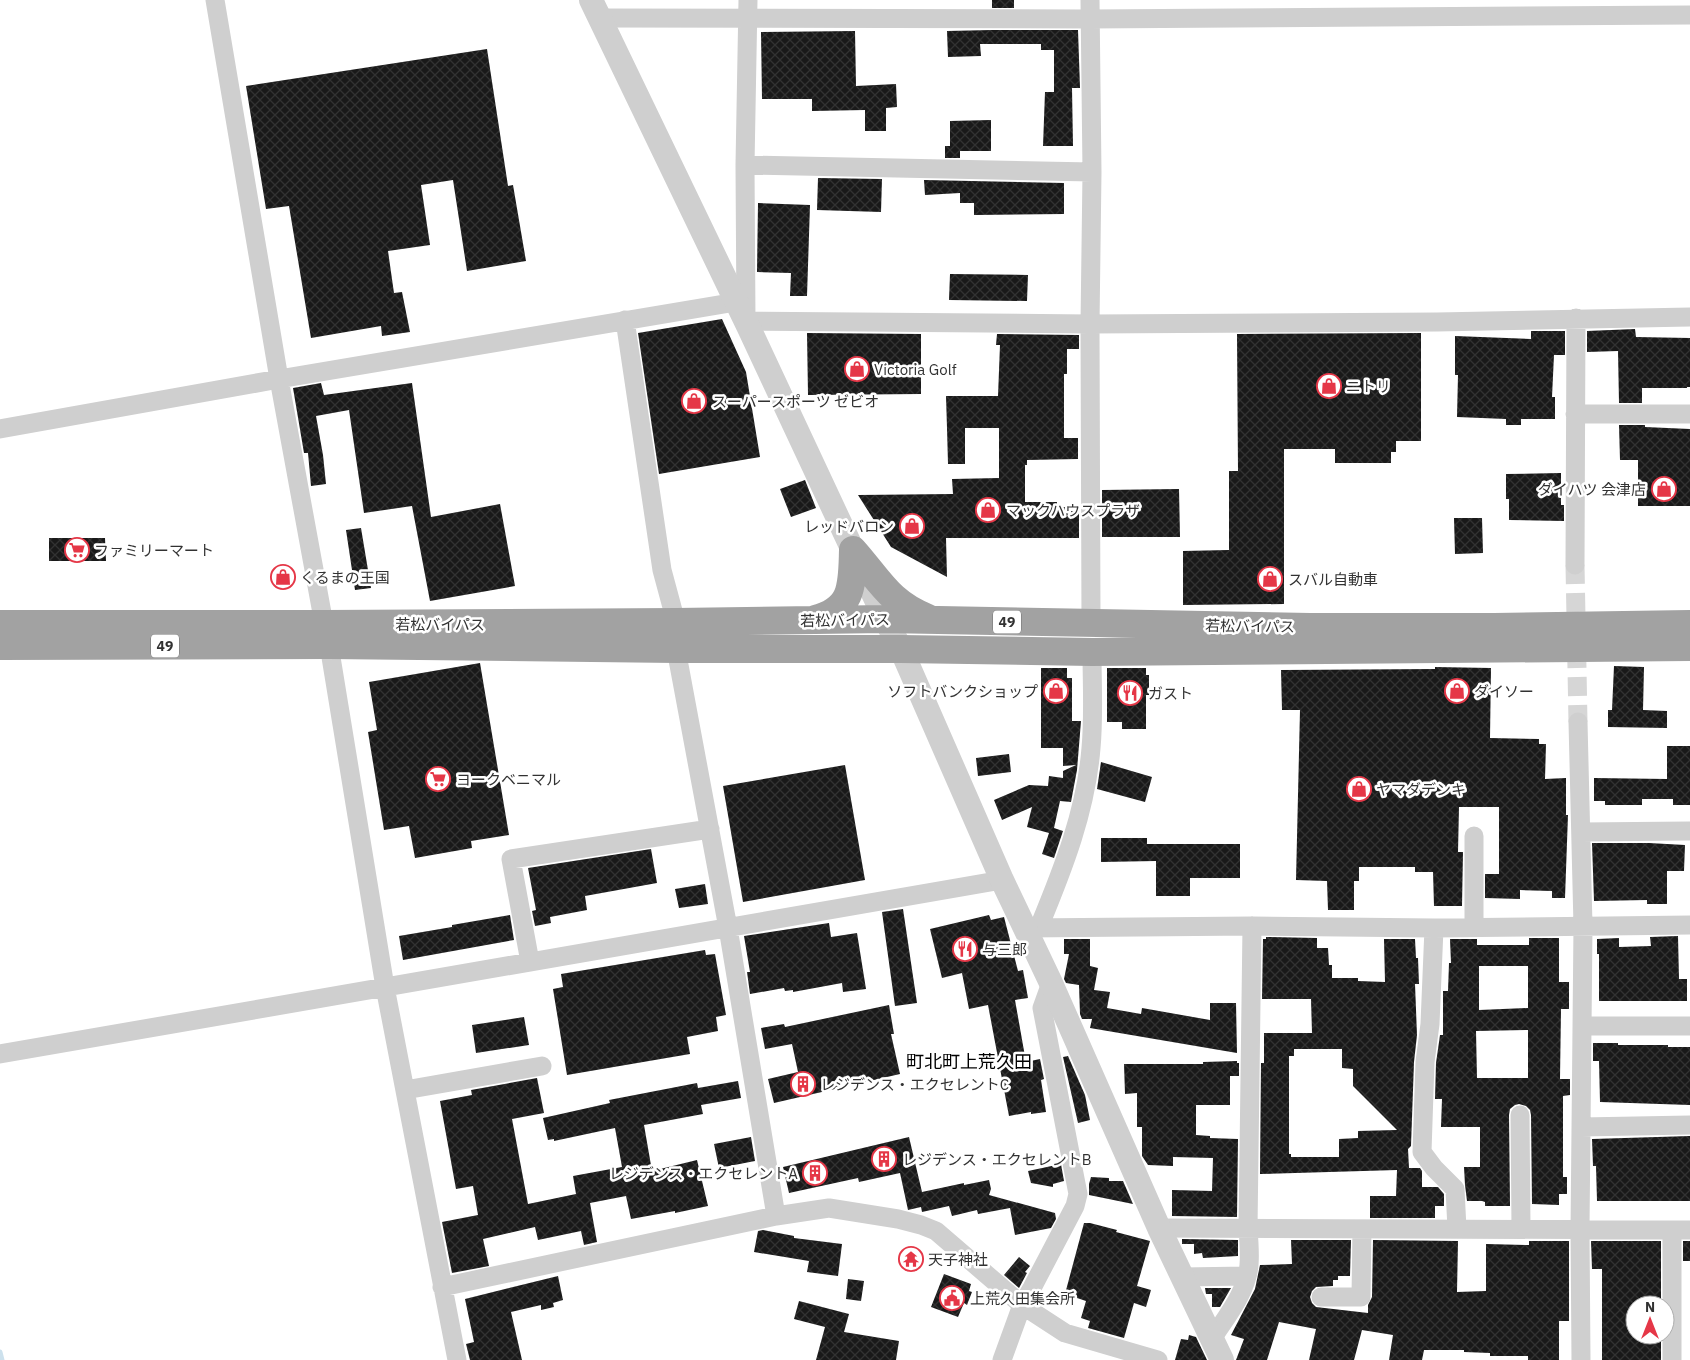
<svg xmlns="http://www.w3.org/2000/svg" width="1690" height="1360" font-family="'IBM Plex Sans','Noto Sans JP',sans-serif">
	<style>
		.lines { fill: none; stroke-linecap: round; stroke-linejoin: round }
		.stream { stroke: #cde1ed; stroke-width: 5 }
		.building { fill: url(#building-cross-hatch); fill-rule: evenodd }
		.minor-tunnel { stroke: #d6d6d6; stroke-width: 19; stroke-dasharray: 19 9; stroke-linecap: butt }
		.minor { stroke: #cfcfcf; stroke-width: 19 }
		.tertiary { stroke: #cfcfcf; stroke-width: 24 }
		.trunk { stroke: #a2a2a2; stroke-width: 28 }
		.labels { text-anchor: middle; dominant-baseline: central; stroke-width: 5; stroke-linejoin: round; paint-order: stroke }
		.shield { fill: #fff; stroke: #707070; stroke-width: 1 }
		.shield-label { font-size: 14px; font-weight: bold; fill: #323232 }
		.poi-label { font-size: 15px; fill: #323232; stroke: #fff; text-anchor: start }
		.street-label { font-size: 15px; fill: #323232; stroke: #fff }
		.quarter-label { font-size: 18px; fill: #000; stroke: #fff }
	</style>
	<defs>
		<pattern id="building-cross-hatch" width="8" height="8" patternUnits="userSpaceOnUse" patternTransform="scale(1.25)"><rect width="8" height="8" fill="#191919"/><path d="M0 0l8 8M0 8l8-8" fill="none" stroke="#323232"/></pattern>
	</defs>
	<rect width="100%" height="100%" fill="#fff"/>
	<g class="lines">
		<path class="stream" d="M0,1352L2,1360"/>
	</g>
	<path class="building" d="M992,0H1014V8H992Z
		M992,30H1078L1080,88H1072L1073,146H1043L1045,92H1054V50H1041V44H980L981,56L948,57L947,31Z
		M855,31L856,86L896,84L897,107L886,108V131H865V110L812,111V99H762L761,32Z
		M487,49L508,186L513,185L526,261L467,271L453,180L421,185L430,245L388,251L394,293L402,292L410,332L382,336L381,326L311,338L289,206L266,209L246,86Z
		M991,120V151H960V158H945V146H950V121Z
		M818,178L882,179L881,212L817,210Z
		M924,180L1064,183V214L974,215V203H960V193L925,195Z
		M758,203L810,205L807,296H790L791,273L757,272Z
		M950,274L1028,275L1027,301L949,300Z
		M722,319L746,372L760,457L659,474L638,333Z
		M1635,329L1636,337L1690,338V387H1687V388H1642V403H1619L1618,351L1587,352V331Z
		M1531,331H1565V355H1554L1552,397H1555V419H1521V425H1506V419L1457,417L1458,375H1455V336L1531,339Z
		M807,333L921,334V394L808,395Z
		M1421,333V441H1396V452H1391V463H1335V449H1284V604L1183,605V551L1229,550V471H1238L1237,334Z
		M997,334L1079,335V349H1067V374H1064V438H1078V459L1027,460V465H1025V502H1057V507H1066V511H1079V538H946L947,577L891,547L858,495L953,494L952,479L999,478V428H965V464H948L947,428L946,396H998L1000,345H996Z
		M321,383L324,395L412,383L431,517L500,504L515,586L430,601L412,506L364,513L349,410L316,416L323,455L326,484L311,486L308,453H304L293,388Z
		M1619,425H1645V427L1690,429V506H1638V460H1620Z
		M1561,473V505H1564V521L1509,520V499H1506V474Z
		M805,480L816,508L791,517L780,489Z
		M1179,489L1180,537H1102V490Z
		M1454,518H1482L1483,553L1455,554Z
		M361,528L371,588L355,590L346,530Z
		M49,538H105L106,561H49Z
		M480,663L509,835L471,841L472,848L415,858L409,826L384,830L368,732L377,730L369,682Z
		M1614,666L1644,667L1643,710L1667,711V728L1608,727V710H1612Z
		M1435,667L1491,668L1490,738L1539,739V744H1546L1545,779L1566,778V815H1568L1565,898H1552V891L1520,890V899L1485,898V874H1499V807H1459L1458,852H1463L1462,906H1434L1433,872H1415V867H1359V881H1354V910H1328L1327,881L1296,880L1300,710H1282L1281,670L1435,669Z
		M1041,668H1067V678H1072V721H1081L1077,770L1071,802L1060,801L1054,828L1063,831L1054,858L1042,854L1049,833L1027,827L1032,807L1002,820L994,800L1029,785L1048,786L1049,776L1063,778V771L1076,765L1063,766V748H1041Z
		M1107,668H1146V675H1149V695H1146V729H1122V722H1107Z
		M1667,746H1690V805H1673V799H1642V805H1605V801H1594V778L1667,779Z
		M1009,754L1011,772L978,776L976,758Z
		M1101,762L1152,777L1145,802L1097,789Z
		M845,765L865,880L743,902L723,786Z
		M1101,838H1147V844H1240V878H1190V896H1156V861L1101,862Z
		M1592,843H1649L1685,845L1684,871H1667V904H1647V900L1594,901Z
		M651,849L657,883L585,896L587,910L550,917L551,923L535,926L532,911L536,910L528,868Z
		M705,884L708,904L679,908L675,889Z
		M903,909L917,1003L895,1006L882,912Z
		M510,915L514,940L403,960L399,936L452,927V925Z
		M989,915L991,920L1004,917L1018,971L1023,970L1028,998L1015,1000L1026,1062L1040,1059L1044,1079L1041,1080L1046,1112L1031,1114V1112L1009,1116L988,1005L969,1009L962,973L942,978L930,929Z
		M829,923L831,937L857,933L866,989L843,992L842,983L793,992V990L785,991L784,988L750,994L747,972H750L744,936Z
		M1678,936L1679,979H1687V1001H1599V954H1597V939L1619,938V947L1651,946L1650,937Z
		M1266,937L1317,938V948H1328L1329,965H1332V978H1358V981L1385,982L1384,939H1415L1416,958H1418L1419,984H1415L1417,1035L1414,1062L1411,1146L1408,1149L1409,1168H1420L1422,1171V1187H1438L1444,1194V1206H1435V1218H1370V1196H1396L1397,1170L1260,1174L1261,1063H1264V1033H1312L1311,999H1262L1263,939H1266ZM1294,1049H1342V1068L1353,1069V1086L1397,1130L1358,1131V1138L1339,1139V1157H1291V1154H1289V1056H1294Z
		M1529,938H1559V982H1569V1009H1561L1560,1079H1570V1095L1563,1096V1177H1567V1194H1559V1205L1532,1204L1531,1115L1530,1110L1526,1106L1519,1104L1515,1105L1510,1109L1509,1115L1510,1206H1485V1202L1482,1201H1467L1465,1185L1464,1167H1480V1127H1441L1442,1099H1435L1436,1063L1440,1035H1443V991H1448L1449,963H1451L1450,939H1477V945H1529ZM1479,966H1528V1008L1479,1010ZM1528,1030V1078H1477L1476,1031Z
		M1064,939H1090V966L1098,968L1094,990L1110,992L1107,1008L1141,1014L1142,1008L1210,1020V1003H1236L1237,1053L1090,1028L1092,1019H1082L1080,1014L1079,985L1066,983L1064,979L1069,954H1064Z
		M705,950L706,955L715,954L726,1015L716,1017L718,1031L687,1037L690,1054L567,1075L553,989L563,987L561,974Z
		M889,1005L894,1034H891L900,1074L774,1103L768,1079L798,1072L792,1044L765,1049L761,1028L784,1024L785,1027Z
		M524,1017L529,1045L476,1053L472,1025Z
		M1593,1043H1618V1045H1668V1047H1690V1105L1600,1102L1599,1061H1593Z
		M1068,1056L1085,1095L1090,1120L1078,1123L1063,1057Z
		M1237,1061V1063H1239V1076H1230V1105H1196V1135L1210,1136V1138L1238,1139L1237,1217L1172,1216V1190L1212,1191L1213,1158L1173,1157V1166L1148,1165L1142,1156V1127H1137V1093L1125,1094L1124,1064H1203V1062Z
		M537,1078L544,1113L512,1119L528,1204L576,1194L573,1176L622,1167L615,1128L554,1141V1139L548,1140L543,1118L610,1103L609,1100L697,1083L698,1088L738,1081L741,1098L701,1105L703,1114L644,1125L652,1171L697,1160L708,1206L675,1213V1211L631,1219L626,1196L590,1203L597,1242L584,1245L581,1231L538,1240L535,1227L483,1239L489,1266L452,1273L442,1222L478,1215L473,1186L456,1189L440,1101L472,1095L471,1090Z
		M1690,1136V1201H1597L1596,1166H1593L1592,1139Z
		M751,1137L755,1161L719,1168L714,1144Z
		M909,1137L922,1192L964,1183V1185L989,1180L991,1189L989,1195L1055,1213L1056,1219L1051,1228L1015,1235L1010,1208L978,1214L977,1210L952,1216L949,1206L922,1212L921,1207L908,1210L900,1173L859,1182L858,1178L789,1193L783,1167Z
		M1061,1164L1064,1181L1053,1184V1187L1031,1183L1028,1171Z
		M1091,1177L1109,1178V1181H1123L1133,1204L1089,1195V1184Z
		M1084,1223H1090L1117,1230L1116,1232L1150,1241L1137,1286L1151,1290L1146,1307L1134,1303L1124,1338L1088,1328L1090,1321L1081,1318L1086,1301L1065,1294Z
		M763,1230L794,1236V1238L842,1244L838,1276L807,1272L809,1261L754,1252L758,1231Z
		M1182,1239L1238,1240V1256L1203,1258L1202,1253L1194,1254V1244H1182Z
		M1291,1240H1351L1350,1276H1338V1280H1333V1286L1316,1287L1312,1291L1310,1297L1312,1303L1316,1307L1368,1313V1305L1372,1297L1373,1240L1458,1241L1457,1292L1486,1291V1244L1529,1245V1241H1569V1321H1559V1360H1528V1356H1490V1353L1464,1352V1350H1424L1422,1360H1389L1393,1335L1362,1330L1354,1360H1309L1316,1329L1279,1322L1267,1360H1236L1244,1339L1231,1335L1255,1289L1260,1265L1292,1264Z
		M1591,1241H1661V1305H1635V1335H1661V1360H1602V1269H1592Z
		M1683,1241H1690V1261H1683Z
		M907,1247L923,1254L916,1270L900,1263Z
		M1019,1257L1030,1266L1025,1272L1027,1273L1019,1288L1004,1275Z
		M944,1274L971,1284L969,1291L972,1292L967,1305L964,1303L958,1317L931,1307Z
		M558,1276L563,1300L553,1303L554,1307L541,1310V1305L511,1312L522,1360H470L466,1344L474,1342L465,1299Z
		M848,1279L864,1281L861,1301L846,1299Z
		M1205,1288H1231L1220,1307H1212V1294H1206Z
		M799,1301L849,1314L844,1332L899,1341L896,1360H816L825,1327L794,1319Z
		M1189,1335L1196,1337L1207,1360H1175L1181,1339L1188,1340Z"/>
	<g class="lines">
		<path class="minor-tunnel" d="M1575,565L1578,722"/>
		<path class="minor" d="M215,0L279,379L324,624
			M748,0L745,165L746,321L1090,324L1437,322L1690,317
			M1090,0L1092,172L1090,324L1091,624
			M600,18L1089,19L1690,15
			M745,165L1092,172
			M625,320L662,570L676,622
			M1575,414H1690
			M0,429L279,379L736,302
			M1575,565L1576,318
			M329,645L385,987L457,1360
			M676,649L728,928L776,1216
			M1578,722L1583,926L1580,1230L1581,1360
			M1581,832L1690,831
			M1039,927C1063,869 1086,811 1091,748C1094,717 1092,684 1092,652
			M1474,927V836
			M1025,928L1252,926L1434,928L1690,925
			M1434,928L1430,1024L1425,1062L1422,1152L1434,1168L1455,1189L1457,1229
			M530,962L511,859L710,829
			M1582,1026H1690
			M0,1054L1002,880
			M405,1090L542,1066
			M1520,1115L1521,1228
			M1581,1127L1690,1125
			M1159,1228L1690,1230
			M1182,1277L1247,1276
			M442,1287L776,1216L829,1208L898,1219L921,1225L936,1231L1022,1305L1065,1333L1158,1360
			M1321,1297H1361L1362,1229
			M1212,1339C1226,1317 1247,1292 1249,1265C1250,1253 1249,1241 1248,1229L1252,926
			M1002,1360L1022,1305L1032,1288L1075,1206L1078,1194L1042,1008L1051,983
			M1672,1360V1230"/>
		<path class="tertiary" d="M591,0L749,328L885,619L901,649L1002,880L1051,983L1159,1228L1222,1360"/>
		<path class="trunk" d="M853,550C879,579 889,603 928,618
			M815,619C854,609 852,584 853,550
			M0,624H324L676,622L885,619L1310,627H1494L1690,624
			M0,646L329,645L676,649H901L1092,652L1690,647"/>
	</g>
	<defs>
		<symbol id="shop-ring" viewBox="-11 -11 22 22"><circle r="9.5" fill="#fff" stroke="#e53747" stroke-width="1.5"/><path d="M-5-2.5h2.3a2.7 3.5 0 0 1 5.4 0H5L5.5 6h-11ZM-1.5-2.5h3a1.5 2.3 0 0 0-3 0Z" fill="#e53747"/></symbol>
		<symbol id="supermarket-ring" viewBox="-11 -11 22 22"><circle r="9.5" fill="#fff" stroke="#e53747" stroke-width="1.5"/><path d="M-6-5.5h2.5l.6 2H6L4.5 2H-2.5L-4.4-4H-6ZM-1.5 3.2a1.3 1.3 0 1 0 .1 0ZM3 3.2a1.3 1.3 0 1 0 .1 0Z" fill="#e53747"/></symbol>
		<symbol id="restaurant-ring" viewBox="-11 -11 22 22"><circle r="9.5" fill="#fff" stroke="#e53747" stroke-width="1.5"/><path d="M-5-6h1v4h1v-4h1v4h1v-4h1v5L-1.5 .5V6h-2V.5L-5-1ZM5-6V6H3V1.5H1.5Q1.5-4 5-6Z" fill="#e53747"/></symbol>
		<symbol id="building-ring" viewBox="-11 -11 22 22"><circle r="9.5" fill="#fff" stroke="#e53747" stroke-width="1.5"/><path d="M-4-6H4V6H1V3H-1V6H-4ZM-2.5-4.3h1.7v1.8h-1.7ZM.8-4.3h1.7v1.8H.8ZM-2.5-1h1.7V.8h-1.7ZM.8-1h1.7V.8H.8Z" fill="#e53747"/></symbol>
		<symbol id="temple-ring" viewBox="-11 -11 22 22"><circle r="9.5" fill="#fff" stroke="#e53747" stroke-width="1.5"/><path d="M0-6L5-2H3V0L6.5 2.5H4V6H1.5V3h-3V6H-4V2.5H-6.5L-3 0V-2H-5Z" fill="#e53747"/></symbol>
		<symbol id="civic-ring" viewBox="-11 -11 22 22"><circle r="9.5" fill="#fff" stroke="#e53747" stroke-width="1.5"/><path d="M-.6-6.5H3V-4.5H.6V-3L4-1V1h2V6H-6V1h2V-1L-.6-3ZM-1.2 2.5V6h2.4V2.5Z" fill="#e53747"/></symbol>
	</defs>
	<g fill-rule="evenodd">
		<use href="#shop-ring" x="843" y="355" width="28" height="28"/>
		<use href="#shop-ring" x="1315" y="372" width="28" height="28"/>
		<use href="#shop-ring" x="680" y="387" width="28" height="28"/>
		<use href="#shop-ring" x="1650" y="475" width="28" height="28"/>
		<use href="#shop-ring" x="974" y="496" width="28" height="28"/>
		<use href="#shop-ring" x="898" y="512" width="28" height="28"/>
		<use href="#supermarket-ring" x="63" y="536" width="28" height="28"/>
		<use href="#shop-ring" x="269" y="563" width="28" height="28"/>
		<use href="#shop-ring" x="1256" y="565" width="28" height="28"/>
		<use href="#shop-ring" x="1042" y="677" width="28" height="28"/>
		<use href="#shop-ring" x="1443" y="677" width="28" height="28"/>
		<use href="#restaurant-ring" x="1116" y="679" width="28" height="28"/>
		<use href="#supermarket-ring" x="424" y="765" width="28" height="28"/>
		<use href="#shop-ring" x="1345" y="775" width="28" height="28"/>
		<use href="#restaurant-ring" x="951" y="935" width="28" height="28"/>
		<use href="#building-ring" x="789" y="1070" width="28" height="28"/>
		<use href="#building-ring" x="870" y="1145" width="28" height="28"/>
		<use href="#building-ring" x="801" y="1159" width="28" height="28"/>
		<use href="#temple-ring" x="897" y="1245" width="28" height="28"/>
		<use href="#civic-ring" x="938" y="1284" width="28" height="28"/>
	</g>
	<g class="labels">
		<g class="shield">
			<rect x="993" y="610.5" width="28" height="23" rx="4"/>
			<rect x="151" y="634.5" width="28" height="23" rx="4"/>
		</g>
		<g class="shield-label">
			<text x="1007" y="622">49</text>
			<text x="165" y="646">49</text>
		</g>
		<g class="poi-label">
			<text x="874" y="369">Victoria Golf</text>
			<text x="1346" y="386">ニトリ</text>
			<text x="712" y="401">スーパースポーツ ゼビオ</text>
			<text x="1646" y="489" text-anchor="end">ダイハツ 会津店</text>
			<text x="1006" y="510">マックハウスプラザ</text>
			<text x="894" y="526" text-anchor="end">レッドバロン</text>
			<text x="94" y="550">ファミリーマート</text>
			<text x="300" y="577">くるまの王国</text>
			<text x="1288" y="579">スバル自動車</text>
			<text x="1038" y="691" text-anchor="end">ソフトバンクショップ</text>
			<text x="1474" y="691">ダイソー</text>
			<text x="1148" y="693">ガスト</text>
			<text x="456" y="779">ヨークベニマル</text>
			<text x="1376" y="789">ヤマダデンキ</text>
			<text x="982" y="949">与三郎</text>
			<text x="820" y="1084">レジデンス・エクセレントC</text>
			<text x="902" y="1159">レジデンス・エクセレントB</text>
			<text x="798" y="1173" text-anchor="end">レジデンス・エクセレントA</text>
			<text x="928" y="1259">天子神社</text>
			<text x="970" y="1298">上荒久田集会所</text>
		</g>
		<g class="street-label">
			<text transform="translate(845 620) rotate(-1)">若松バイパス</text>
			<text x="440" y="624">若松バイパス</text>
			<text transform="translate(1250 626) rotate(1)">若松バイパス</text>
		</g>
		<g class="quarter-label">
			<text x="969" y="1061">町北町上荒久田</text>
		</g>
	</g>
	<g transform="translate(1650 1320)"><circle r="24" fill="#ffffff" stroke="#adadad"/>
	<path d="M0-4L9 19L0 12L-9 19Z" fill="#e53747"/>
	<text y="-8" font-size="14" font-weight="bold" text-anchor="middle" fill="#323232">N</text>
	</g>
</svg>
